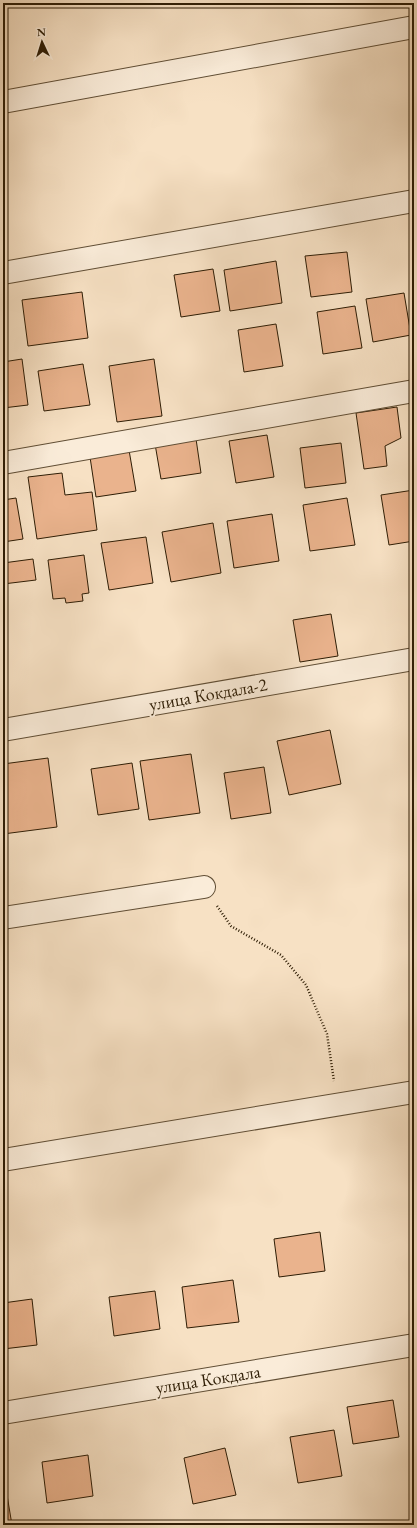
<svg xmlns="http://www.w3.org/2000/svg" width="417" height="1528" font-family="'EB Garamond',serif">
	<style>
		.building { fill: #eab38d; stroke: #2e1d05 }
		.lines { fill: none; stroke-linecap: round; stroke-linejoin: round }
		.street-casing { stroke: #604e35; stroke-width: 24 }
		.path { stroke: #2e1d05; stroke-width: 2.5; stroke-dasharray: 1 2; stroke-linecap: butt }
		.street { stroke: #faecd9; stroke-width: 22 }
		.labels { text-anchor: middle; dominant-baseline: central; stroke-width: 4; stroke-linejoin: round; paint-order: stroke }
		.street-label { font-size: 18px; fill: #2e1d05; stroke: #faecd9 }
	</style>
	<rect width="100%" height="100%" fill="#f7e1c4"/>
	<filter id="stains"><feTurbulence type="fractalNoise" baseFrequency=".005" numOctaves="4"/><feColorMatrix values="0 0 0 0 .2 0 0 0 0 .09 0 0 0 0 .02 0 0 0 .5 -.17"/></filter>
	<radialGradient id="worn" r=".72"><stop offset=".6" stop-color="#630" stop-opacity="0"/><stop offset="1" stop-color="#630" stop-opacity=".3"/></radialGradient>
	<path class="building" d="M347,252L352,292L311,297L305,256Z
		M276,261L282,303L230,311L224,270Z
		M213,269L220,311L181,317L174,275Z
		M82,292L88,338L28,346L22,300Z
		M404,293L411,335L373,342L366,299Z
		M355,306L362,348L323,354L317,312Z
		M276,324L283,366L244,372L238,330Z
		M22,359L28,405L3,408V362Z
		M154,359L162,416L117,422L109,366Z
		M83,364L90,405L44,411L38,371Z
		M397,407L401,438L385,446L387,466L364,469L356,413Z
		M195,432L201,473L161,479L154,438Z
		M267,435L274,477L236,483L229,441Z
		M341,443L346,483L305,488L300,448Z
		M129,450L136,491L96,497L90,457Z
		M62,473L65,495L92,492L97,530L37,539L28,477Z
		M414,490V541L389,545L381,495Z
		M16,498L23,539L3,542V500Z
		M347,498L355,545L310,551L303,505Z
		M272,514L279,561L234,568L227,521Z
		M213,523L221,573L171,582L162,532Z
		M146,537L153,583L109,590L101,543Z
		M84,555L89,593L82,594L83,601L66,603L65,598L53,599L48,560Z
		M33,559L36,580L3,584V563Z
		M331,614L338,656L300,662L293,620Z
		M330,730L341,784L289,795L277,741Z
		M191,754L200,813L149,820L140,761Z
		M48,758L57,827L3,834V764Z
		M132,763L139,809L98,815L91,769Z
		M264,767L271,813L231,819L224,773Z
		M320,1232L325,1271L279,1277L274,1239Z
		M233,1280L239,1322L187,1328L182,1287Z
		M155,1291L160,1329L114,1336L109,1297Z
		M32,1299L37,1345L3,1349V1303Z
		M393,1400L399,1437L353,1444L347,1407Z
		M334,1430L342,1476L298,1483L290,1437Z
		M225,1448L236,1495L193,1504L184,1458Z
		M88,1455L93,1496L47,1503L42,1462Z
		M3,1495H7L12,1525H3Z"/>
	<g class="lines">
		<defs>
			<path id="street" d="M3,102L414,27
				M3,273L414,201
				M3,463L414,391
				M3,730L414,659
				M3,918L204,887
				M3,1160L414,1092
				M3,1413L414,1345"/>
		</defs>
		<use href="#street" class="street-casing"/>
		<path class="path" d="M217,906L231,926L281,955L306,985L327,1034L334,1081"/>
		<use href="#street" class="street"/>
	</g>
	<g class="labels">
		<g class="street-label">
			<text transform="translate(208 694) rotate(-10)">улица Кокдала-2</text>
			<text transform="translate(208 1379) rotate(-9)">улица Кокдала</text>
		</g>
	</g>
	<rect width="417" height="1528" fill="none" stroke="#f7e1c4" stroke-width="16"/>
	<rect x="4" y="4" width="409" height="1520" fill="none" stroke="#2e1d05" stroke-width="2"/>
	<rect x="8" y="8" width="401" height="1512" fill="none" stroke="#2e1d05"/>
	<g transform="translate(42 42) rotate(356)" stroke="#faecd9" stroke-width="3" paint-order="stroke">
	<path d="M0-3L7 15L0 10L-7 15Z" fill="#2e1d05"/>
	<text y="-6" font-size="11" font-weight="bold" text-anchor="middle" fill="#2e1d05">N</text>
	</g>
	<rect width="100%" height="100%" filter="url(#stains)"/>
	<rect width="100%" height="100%" fill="url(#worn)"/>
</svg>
